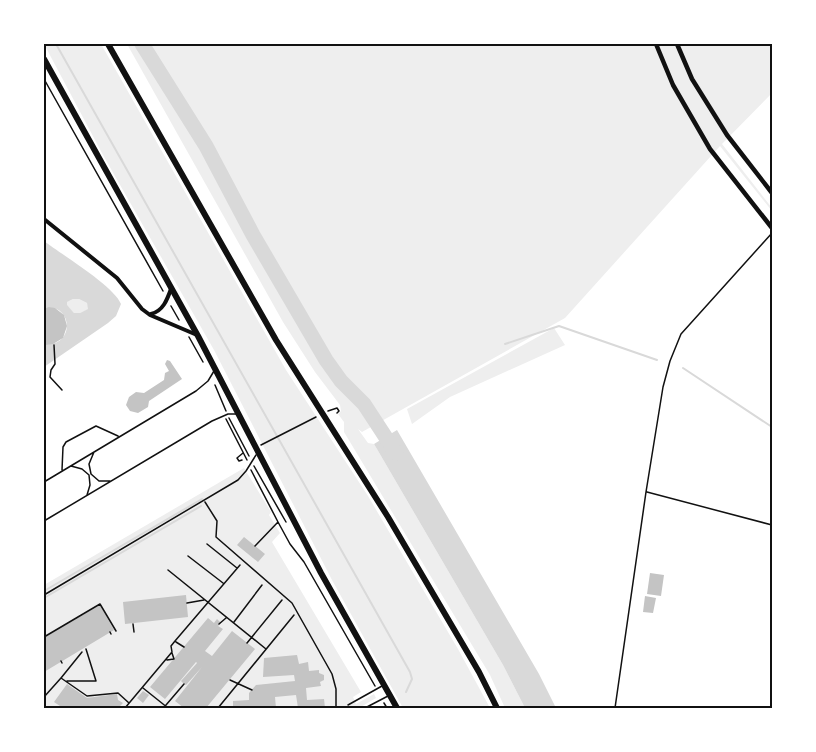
<svg xmlns="http://www.w3.org/2000/svg" width="816" height="752" font-family="Quicksand,sans-serif">
	<style>
		.green { fill: #eee }
		.water { fill: #d9d9d9; fill-rule: evenodd }
		.lines { fill: none; stroke-linecap: round; stroke-linejoin: round }
		.stream { stroke: #d9d9d9; stroke-width: 2 }
		.river { stroke: #d9d9d9; stroke-width: 15 }
		.building { fill: #c4c4c4 }
		.path { stroke: #111; stroke-width: 1.5 }
		.service { stroke: #111; stroke-width: 1.5 }
		.minor { stroke: #111; stroke-width: 4 }
		.secondary { stroke: #111; stroke-width: 4.5 }
		.trunk { stroke: #111; stroke-width: 6 }
		.neatline { fill: none; stroke: #111; stroke-width: 2 }
	</style>
	<rect width="100%" height="100%" fill="#fff"/>
	<path class="green" d="M44,44H101L286,370L368,496L458,649L490,708H403L332,580L214,350L103,155Z
		M127,44H772V93L722,144L772,208V211L720,146L565,318L362,432L358,429L368,443L374,444L503,665L525,708H505L490,675L344,432V422L338,414L341,411L340,405L315,372L283,322Z
		M73,299H79L87,303L89,309L80,313H74L66,305L67,302Z
		M554,328L565,345L450,397L412,424L407,409Z
		M244,468L271,512L269,515L280,533L272,542L361,692L353,697L356,704L374,694L376,698L359,708H44V585Z"/>
	<path class="water" d="M44,241C61,254 114,286 121,304L116,316L108,323L44,367V344C75,348 74,303 44,308ZM73,299H79L87,303L88,309L80,313H74L67,305V302Z
		M397,430L539,674L556,708H525L503,665L374,444Z"/>
	<g class="lines">
		<path class="stream" d="M56,44L410,672L412,679L406,692
			M505,344L559,326L657,360
			M683,368L772,427
			M44,591L202,499
			M44,598L201,506"/>
		<path class="river" d="M142,44L206,146L253,235L326,360L341,381L364,404L396,453"/>
	</g>
	<path class="building" d="M49,307L55,308L64,315L67,326L63,338L53,344L46,345L44,344V308Z
		M167,360L170,361L182,379L149,401L148,407L138,413L130,411L126,405L129,397L136,392L144,393L164,380L165,373L169,371L165,364Z
		M244,537L265,554L258,562L237,545Z
		M650,573L664,575L661,596L647,594Z
		M186,595L188,617L125,624L123,602Z
		M645,596L656,598L653,613L643,612Z
		M100,605L114,630L44,672V637Z
		M208,618L214,623L217,619L221,623L218,626L223,629L205,651L212,656L232,631L255,649L206,708H184L175,701L202,667L186,685L184,684L181,681L197,663L196,662L165,699L150,687Z
		M297,655L299,664L308,662L309,671L319,670V673L324,675V680L320,682L321,686L306,688L307,700L324,699L325,708H298L296,695L275,697L276,708H233V701L249,700V693L256,685L295,681L294,675L263,677L264,658Z
		M67,684L87,698L117,694L118,700L123,703L118,708H63L54,702Z
		M143,691L149,695L143,703L137,698Z"/>
	<g class="lines">
		<path class="path" d="M44,79L163,291
			M171,306L179,320
			M189,337L203,362
			M54,345L55,364L51,370L50,377L62,390
			M215,385L226,411
			M328,411L337,408L339,411L337,413
			M229,418L249,456
			M226,419L247,460
			M261,445L316,417
			M242,460L239,461L237,458L243,453
			M254,466L286,522
			M251,470L278,522L255,546
			M278,522L290,544L304,562L375,686
			M207,544L237,568
			M188,556L223,583
			M168,570L266,649
			M187,603L204,600
			M234,622L262,585
			M133,624L134,632
			M219,624L226,618
			M110,632L111,634
			M44,637L100,604L116,631
			M176,642L184,647
			M247,643L282,600
			M167,660L174,659L172,653
			M61,661L62,663
			M61,678L87,696L118,693L129,703
			M230,680L252,690
			M67,681H96L86,649
			M143,688L168,708
			M44,697L61,678L82,652
			M384,703L387,708
			M166,705L184,684
			M44,707L45,708
			M125,708L172,652L171,646L175,641L240,565
			M218,708L294,615"/>
		<path class="service" d="M94,452L89,464L91,474L99,481H110
			M71,466L82,469L89,475L90,485L87,495
			M62,470L63,447L66,442L96,426L118,436
			M44,482L196,391L208,381L214,371
			M647,492L772,525
			M205,502L217,521L216,537L292,603L332,674L336,689V708
			M44,521L212,421L228,414H236
			M44,595L238,480L246,471L256,455
			M348,705L382,686
			M365,708L388,696
			M615,708L646,492L663,387L670,361L681,334L772,233"/>
		<path class="minor" d="M44,219L117,278L142,309L150,315L197,335
			M151,314C163,311 167,300 171,289"/>
		<path class="secondary" d="M656,44L673,85L710,149L772,228
			M677,44L692,79L727,135L772,193"/>
		<path class="trunk" d="M108,44L276,340L388,517L479,672L497,708
			M44,59L198,336L321,573L397,708"/>
	</g>
	<rect width="816" height="752" fill="none" stroke="#ffffff" stroke-width="90"/>
	<rect x="45" y="45" width="726" height="662" class="neatline"/>
</svg>
